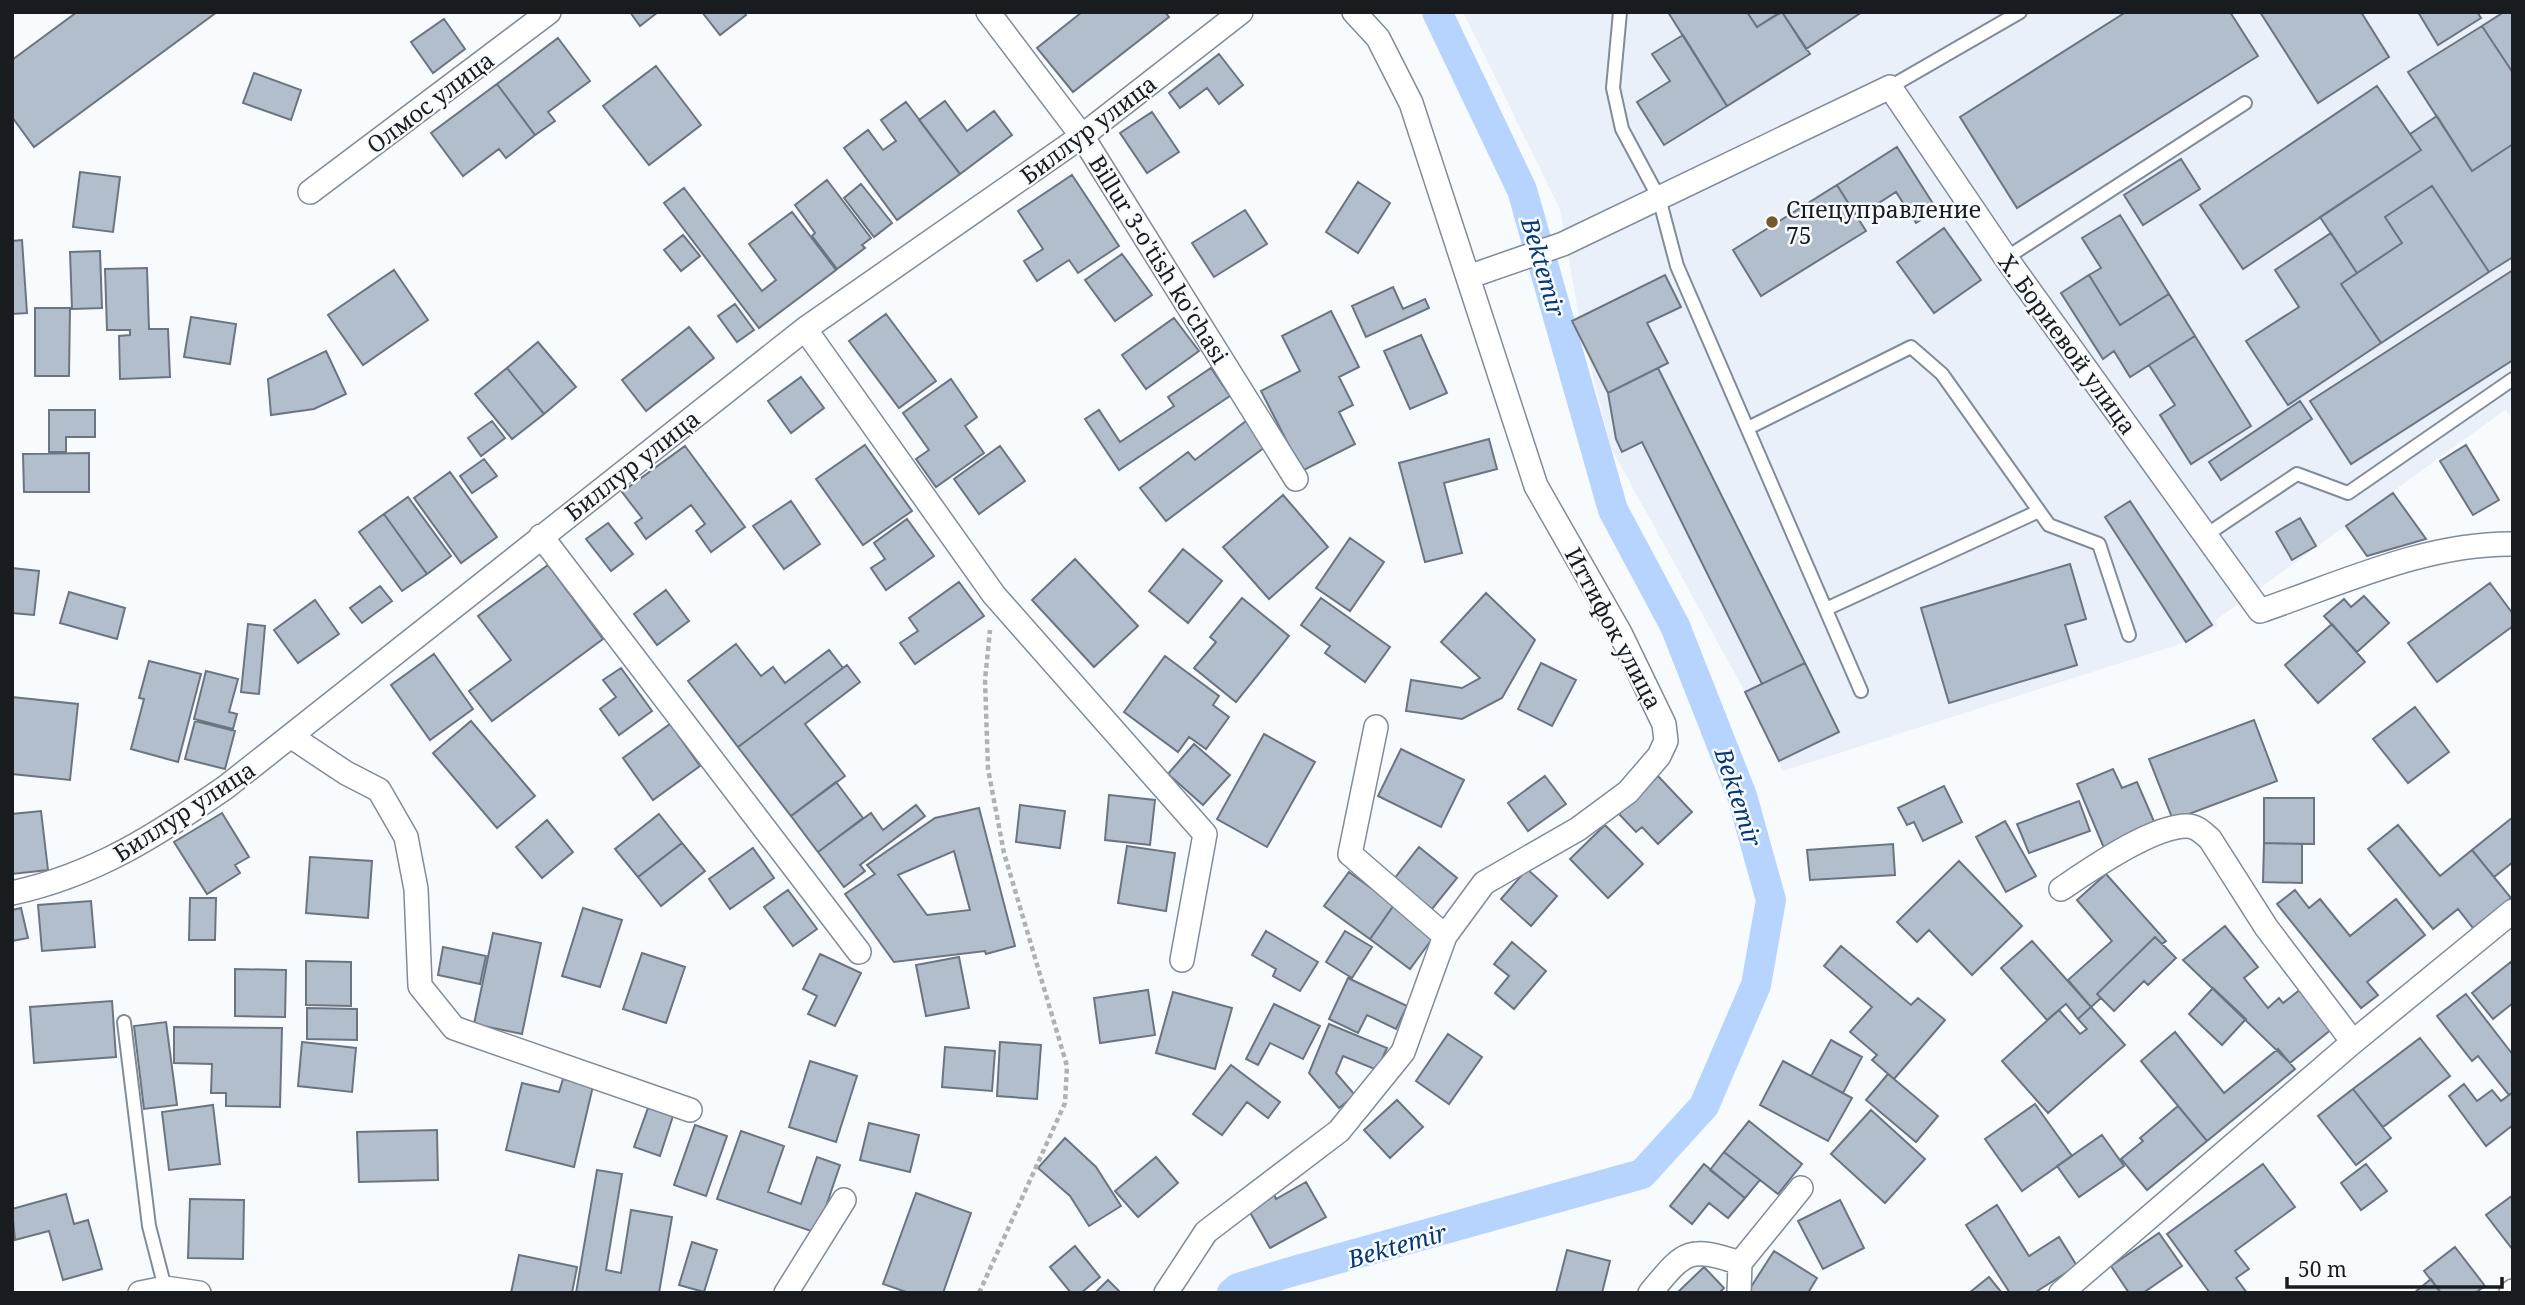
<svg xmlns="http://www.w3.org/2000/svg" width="2525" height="1305" font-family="'Noto Serif',serif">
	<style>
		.built { fill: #e9f0f9 }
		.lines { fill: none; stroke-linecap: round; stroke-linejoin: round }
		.canal { stroke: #b6d4fd; stroke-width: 30 }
		.building { fill: #b3becd; stroke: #6b7582; stroke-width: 2; fill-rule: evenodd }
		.service-casing { stroke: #818c9a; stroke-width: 16 }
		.minor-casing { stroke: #818c9a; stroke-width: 26 }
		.path { stroke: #aeb1b5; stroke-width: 4.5; stroke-dasharray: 5 3.5; stroke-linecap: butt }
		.service { stroke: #fff; stroke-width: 12 }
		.minor { stroke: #fff; stroke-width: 23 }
		.poi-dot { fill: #75582b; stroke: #f8fbfe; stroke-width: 2.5 }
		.labels { text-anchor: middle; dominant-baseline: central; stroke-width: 5; stroke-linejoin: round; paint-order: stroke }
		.street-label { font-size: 23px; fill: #181c21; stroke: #f8fbfe }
		.poi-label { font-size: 23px; fill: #181c21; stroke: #f8fbfe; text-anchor: start }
		.water-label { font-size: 24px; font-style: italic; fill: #073873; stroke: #f8fbfe }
	</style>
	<rect width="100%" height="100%" fill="#f8fbfe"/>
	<path class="built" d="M1463,12H2513V414L2511,416L2505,410L2216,620L2217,626L2177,645L1783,771L1745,692L1611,448L1581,328L1560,209Z"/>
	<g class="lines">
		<path class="canal" d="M1232,1293L1238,1288L1287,1273L1642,1174L1704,1106L1756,985L1771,900L1742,796L1675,626L1613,510L1522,190L1437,12"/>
	</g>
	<path class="building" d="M77,12H217L34,147L12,117V60Z
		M630,12H658L640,26Z
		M702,12H744L746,15L720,35Z
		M1082,12H1165L1169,17L1073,92L1037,48Z
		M1668,12H1747L1757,27L1782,12L1810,54L1727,106Z
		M1747,12H1780L1757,27Z
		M1782,12H1862L1806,49Z
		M2126,12H2230L2258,56L2017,208L1960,117Z
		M2260,12H2361L2389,57L2318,103Z
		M2418,12H2477L2481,18L2438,45Z
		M2504,12H2513V73L2482,26Z
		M444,19L465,49L433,73L411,42Z
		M2482,26L2513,73V144L2472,171L2408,72Z
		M1683,35L1727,106L1664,145L1637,102L1670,81L1652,54Z
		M558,38L590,81L548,112L555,121L535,135L497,84Z
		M1219,54L1243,85L1219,104L1207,88L1180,108L1169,93Z
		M656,66L701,125L649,165L603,106Z
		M254,73L301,90L291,120L243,103Z
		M497,84L535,135L506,158L499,149L463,176L431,133Z
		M2377,86L2421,150L2243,269L2200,205Z
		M945,101L967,131L994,111L1012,135L960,174L919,120Z
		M906,102L960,174L897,220L844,148L868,130L883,150L896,141L881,120Z
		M1152,112L1179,152L1147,173L1120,133Z
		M2437,116L2472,171L2513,144V257L2489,272L2432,186L2385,217L2402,243L2357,273L2320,217L2421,150L2410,134Z
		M1897,147L1937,210L1916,223L1896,192L1857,217L1837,185Z
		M2181,159L2200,189L2143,225L2124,195Z
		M80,172L120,177L113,232L73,227Z
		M1072,175L1119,246L1078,273L1069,260L1037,281L1024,261L1043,249L1018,211Z
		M827,180L871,238L862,245L865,248L837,269L812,236L815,233L795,205Z
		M1358,182L1390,203L1358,253L1326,232Z
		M861,184L892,223L874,237L844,198Z
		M1837,185L1866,231L1761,296L1733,250Z
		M2432,186L2489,272L2381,343L2341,284L2402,243L2385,217Z
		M684,188L762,291L776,280L749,244L792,212L836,270L759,328L664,203Z
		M1245,210L1267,244L1214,277L1192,243Z
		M2120,215L2169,294L2120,325L2089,275L2101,268L2082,238Z
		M1944,228L1981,280L1934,313L1897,262Z
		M2331,233L2357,273L2341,284L2381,343L2288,405L2246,341L2299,307L2275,270Z
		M683,235L700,256L681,271L664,250Z
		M22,240L27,313L12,314V241Z
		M100,251L102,308L72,309L70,252Z
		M1122,254L1152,295L1115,321L1085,280Z
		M147,268L149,329H168L170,377L120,379L119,336L130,335V330H107L105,269Z
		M394,270L428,320L363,365L328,315Z
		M2513,270V360L2351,464L2310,401Z
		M1665,275L1681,307L1647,323L1668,363L1608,393L1572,321Z
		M2089,275L2120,325L2169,294L2195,336L2130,377L2114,351L2103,359L2061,293Z
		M1393,287L1403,309L1425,299L1429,308L1366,337L1352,306Z
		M735,304L754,330L737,342L718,316Z
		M35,308H70L69,376H35Z
		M1331,311L1359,367L1339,377L1353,405L1339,412L1355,444L1302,471L1261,391L1300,371L1282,336Z
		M886,314L936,381L899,408L849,341Z
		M191,317L236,324L230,364L184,357Z
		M1174,318L1199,351L1146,389L1122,355Z
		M689,327L714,358L646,411L622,380Z
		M1421,335L1447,393L1410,409L1384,351Z
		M2195,336L2251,426L2191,464L2160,415L2175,405L2149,365Z
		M538,342L576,387L544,414L507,368Z
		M326,351L346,394L314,409L271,415L268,379Z
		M507,368L544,414L512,439L475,394Z
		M1211,368L1230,396L1119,470L1085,419L1099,410L1120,442L1174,406L1168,397Z
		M1658,368L1805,663L1762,684L1642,442L1622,452L1616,439L1608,393Z
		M801,377L824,408L791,433L768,401Z
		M951,379L977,417L965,426L984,453L936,487L916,459L929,450L903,413Z
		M2300,401L2312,419L2221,480L2209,462Z
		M49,410H95V437H66V452H49Z
		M1250,418L1269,444L1166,521L1140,488L1188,452L1195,460Z
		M492,421L505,438L481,456L468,438Z
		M1489,439L1497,469L1444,483L1462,553L1425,562L1399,463Z
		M865,445L912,511L863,545L816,479Z
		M2466,445L2499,500L2473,515L2440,461Z
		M685,446L745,527L711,552L696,531L705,524L691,505L646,539L635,523L642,518L622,492Z
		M1000,446L1025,481L979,514L954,479Z
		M89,453V492H24L23,454Z
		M484,459L497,476L472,493L460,476Z
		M450,472L497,537L461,563L414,498Z
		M2393,493L2426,539L2367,556L2346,526Z
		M1283,495L1328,547L1269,599L1223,547Z
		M408,497L451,556L427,574L384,514Z
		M791,501L820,544L784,569L753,526Z
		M2130,501L2212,625L2186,642L2105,517Z
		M384,514L427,574L402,591L359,532Z
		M2300,518L2316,546L2292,560L2276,532Z
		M907,519L934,556L886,590L871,568L885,559L874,543Z
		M608,523L633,554L611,571L586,539Z
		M1350,538L1384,562L1350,611L1316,588Z
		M1183,549L1222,581L1188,623L1149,591Z
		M1075,559L1138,626L1094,667L1032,600Z
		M2070,564L2086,619L2065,625L2077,665L1949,703L1921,608Z
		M548,565L603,639L492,721L469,691L511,660L478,616Z
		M12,568L39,571L34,615L12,613Z
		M959,582L984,616L915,664L900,643L918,631L909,618Z
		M2490,583L2513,614V626L2437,682L2408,643Z
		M380,586L392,601L362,623L350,608Z
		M666,590L689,621L657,645L634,614Z
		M69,592L125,608L117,639L60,623Z
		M1486,593L1535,640L1502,698L1462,719L1406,711L1411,680L1462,688L1480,678L1441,642Z
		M2364,596L2389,623L2357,652L2324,616L2344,599L2351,607Z
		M1242,598L1289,636L1236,702L1194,668L1216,642L1210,637Z
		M1321,598L1390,647L1365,682L1325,653L1330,646L1301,625Z
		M315,600L339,634L298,663L274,630Z
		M248,624L265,626L259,694L241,692Z
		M2332,624L2365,662L2318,703L2285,665Z
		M736,644L761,676L773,667L785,683L829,650L843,668L738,747L688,681Z
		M434,654L473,709L430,740L391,685Z
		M1165,656L1219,696L1213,705L1229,717L1206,749L1189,737L1178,752L1124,712Z
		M149,661L201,674L178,762L131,749L144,699L139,698Z
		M1541,663L1576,680L1552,726L1518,709Z
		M1805,663L1839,732L1779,761L1745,692Z
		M847,665L860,682L805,724L845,776L791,816L738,747Z
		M621,668L652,711L619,735L600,709L616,697L603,680Z
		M206,671L238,679L229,712L237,714L233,729L194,719Z
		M12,697L78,704L70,780L12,774Z
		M2415,707L2449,752L2408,783L2373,739Z
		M2254,720L2277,781L2173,820L2149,759Z
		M195,721L235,731L225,769L185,759Z
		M471,721L535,796L497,828L433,753Z
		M670,724L700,766L653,800L623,758Z
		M1264,734L1315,762L1267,847L1217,819Z
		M1194,744L1230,775L1203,805L1168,774Z
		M1401,749L1464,780L1441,827L1378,796Z
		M2113,769L2122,788L2137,782L2156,826L2104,848L2077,784Z
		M1545,776L1566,804L1528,831L1508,803Z
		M1658,776L1692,812L1658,844L1642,827L1636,832L1619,814Z
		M836,782L863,818L818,852L791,816Z
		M1944,786L1962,822L1923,841L1914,822L1907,825L1898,808Z
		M1109,795L1155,800L1150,845L1105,840Z
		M2264,798H2314V844L2264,843Z
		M2079,801L2090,831L2029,853L2017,824Z
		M916,805L925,816L860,865L865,871L844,887L818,852L871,813L883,830Z
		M1020,805L1065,811L1060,848L1016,842Z
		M979,808L1015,946L986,954L985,951L894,962L845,894L875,874L867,865L935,818ZM954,851L970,910L927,915L898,875Z
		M41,811L48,870L12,874V814Z
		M222,813L249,857L235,865L240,873L207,894L174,842Z
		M659,814L682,843L638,877L615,849Z
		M2513,817V862L2494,877L2472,850Z
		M547,820L573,852L542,878L516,847Z
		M2005,821L2036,876L2006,892L1976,837Z
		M1605,825L1643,864L1608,898L1570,859Z
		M2398,825L2440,876L2472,850L2511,898L2473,928L2458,909L2433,929L2368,849Z
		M682,843L705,871L661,906L638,877Z
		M2264,843L2302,844V883L2263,882Z
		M1893,844L1895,875L1810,880L1807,850Z
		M1127,846L1175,853L1166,911L1118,903Z
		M1419,847L1457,878L1432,909L1394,879Z
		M753,848L774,878L730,909L709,879Z
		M310,857L372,861L368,918L306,913Z
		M1959,861L2022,926L1972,975L1929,930L1917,942L1897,922Z
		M1527,869L1557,896L1531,926L1501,899Z
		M1349,872L1394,905L1370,939L1324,906Z
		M2106,874L2166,941L2162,944L2155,937L2097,994L2101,998L2091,1007L2068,980L2112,941L2077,900Z
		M788,890L817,929L793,946L764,907Z
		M2295,890L2309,908L2320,899L2350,936L2396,899L2425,935L2367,982L2378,995L2361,1008L2277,904Z
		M190,898H216L215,940H189Z
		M91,901L95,947L42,951L38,905Z
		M1394,905L1435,935L1410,969L1370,939Z
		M21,908L28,938L12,941V910Z
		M583,908L622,920L600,987L562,976Z
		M2225,926L2258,967L2244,978L2268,1008L2279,998L2283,1003L2301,989L2333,1028L2290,1063L2183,960Z
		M1266,931L1318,962L1300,991L1273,976L1276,969L1252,955Z
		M1345,931L1372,947L1352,978L1326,962Z
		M493,933L541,943L522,1034L474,1024Z
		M2155,937L2176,958L2148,985L2144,981L2114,1011L2097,994Z
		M2032,941L2091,1007L2078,1019L2066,1004L2047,1020L2001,968Z
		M1512,942L1546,971L1514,1009L1495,993L1509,976L1494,964Z
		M1841,946L1911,1005L1918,998L1945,1020L1894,1079L1872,1060L1877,1055L1850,1032L1872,1007L1824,966Z
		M443,947L486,956L480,984L438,975Z
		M642,953L685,967L666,1023L623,1009Z
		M820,954L861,973L835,1026L808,1014L817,996L803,989Z
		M959,957L969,1008L926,1016L916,965Z
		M306,961L351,962V1006L306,1005Z
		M2512,961L2513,1003L2493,1019L2472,993Z
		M235,969L286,970L285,1017L235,1016Z
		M1348,978L1407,1006L1396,1029L1367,1015L1358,1033L1329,1019Z
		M2213,988L2246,1019L2222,1045L2189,1014Z
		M1148,990L1155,1035L1100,1043L1094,998Z
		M1173,992L1232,1008L1215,1069L1156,1053Z
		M2466,994L2513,1055V1092L2509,1095L2478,1056L2472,1061L2437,1016Z
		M112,1001L116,1057L34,1063L30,1007Z
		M1274,1004L1320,1026L1303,1059L1270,1043L1258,1065L1246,1059Z
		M2091,1007L2125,1045L2048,1113L2002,1061L2059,1010L2080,1034L2087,1029L2078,1019Z
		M307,1008L357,1009V1040L307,1039Z
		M166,1022L177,1105L144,1109L134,1026Z
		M1329,1024L1387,1048L1377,1070L1343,1056L1336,1073L1355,1095L1339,1108L1309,1073Z
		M174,1027L282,1028L280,1107L226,1106V1093H211L212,1064L174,1063Z
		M2175,1032L2224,1093L2278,1049L2295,1069L2207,1141L2141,1061Z
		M1448,1034L1482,1057L1449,1104L1416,1081Z
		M2420,1038L2450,1076L2383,1127L2353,1089Z
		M1831,1040L1862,1057L1843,1093L1811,1076Z
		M302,1042L356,1048L352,1092L298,1086Z
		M1000,1042L1041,1045L1037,1099L997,1096Z
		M945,1047L995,1051L992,1091L942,1087Z
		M810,1061L857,1076L836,1142L789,1127Z
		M1783,1061L1852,1098L1828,1141L1760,1105Z
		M1231,1065L1280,1102L1268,1118L1247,1102L1222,1135L1193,1114Z
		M1888,1074L1938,1116L1916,1142L1866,1100Z
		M563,1079L593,1086L574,1167L506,1150L522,1083L559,1092Z
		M2464,1084L2477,1101L2492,1090L2501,1101L2513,1092V1125L2486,1146L2449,1096Z
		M2353,1089L2391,1138L2356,1165L2318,1116Z
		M1397,1100L1423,1127L1390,1158L1364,1130Z
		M2035,1104L2072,1156L2022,1191L1985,1139Z
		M213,1105L220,1164L169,1170L162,1112Z
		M2178,1106L2207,1141L2147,1190L2121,1159L2143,1141L2140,1138Z
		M648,1108L673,1116L660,1156L634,1147Z
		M1871,1110L1925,1159L1885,1203L1831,1154Z
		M1749,1121L1802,1164L1778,1194L1724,1152Z
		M869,1123L919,1135L910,1172L860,1160Z
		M695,1125L727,1136L706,1196L674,1185Z
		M437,1130L438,1180L359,1182L357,1132Z
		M741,1131L784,1146L768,1192L801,1204L817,1157L840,1165L817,1233L717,1199Z
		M2102,1135L2124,1166L2079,1197L2057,1166Z
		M1065,1138L1096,1167L1121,1206L1089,1226L1070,1196L1038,1168Z
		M1724,1152L1760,1180L1745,1198L1710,1170Z
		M1156,1157L1178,1183L1138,1217L1115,1191Z
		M1704,1164L1745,1198L1728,1218L1709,1203L1692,1224L1670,1206Z
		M2263,1164L2295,1207L2235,1251L2249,1269L2236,1278L2247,1293H2210L2167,1234Z
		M2366,1164L2387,1191L2361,1210L2341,1183Z
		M597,1170L622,1174L606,1270L621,1273L631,1210L672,1217L659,1293H576Z
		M1306,1182L1326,1217L1270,1248L1247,1207L1273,1192L1276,1199Z
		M916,1193L971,1213L943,1293H909L883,1284Z
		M66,1194L74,1224L88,1220L102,1269L63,1280L49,1231L15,1240L12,1209Z
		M2513,1195V1250L2486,1215Z
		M190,1199L244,1200L243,1259L188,1258Z
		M1840,1200L1864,1248L1823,1269L1798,1221Z
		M1997,1205L2029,1256L2059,1237L2077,1266L2034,1293H2010L1966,1225Z
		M2159,1233L2182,1266L2143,1293H2129L2111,1266Z
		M692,1242L717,1250L704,1292L679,1285Z
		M1075,1246L1100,1277L1081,1293H1071L1050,1267Z
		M2455,1247L2485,1286L2475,1293H2441L2424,1271Z
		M1567,1250L1610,1261L1602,1293H1556Z
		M1774,1251L1817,1278L1808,1293H1753L1749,1290Z
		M519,1255L577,1267L572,1293H511Z
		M1704,1267L1724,1288L1719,1293H1677Z
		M1989,1277L2002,1293H1969Z
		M2431,1279L2441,1293H2414Z
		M1108,1280L1121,1293H1095Z"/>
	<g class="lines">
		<defs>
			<path id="service" d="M1620,12L1613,88L1622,129L1659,198L1677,266L1861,691
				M1890,87L2020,12
				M2006,258L2245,103
				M1748,428L1911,347L1942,374L2049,525L2099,544L2129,635
				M2206,535L2297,474L2348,493L2513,379
				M1826,609L2039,511
				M124,1022L149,1226L165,1288"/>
			<path id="minor" d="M988,12L1082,136L1296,479
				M310,192L549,12
				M1468,277L1563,244L1890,87L2006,258L2260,611C2342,583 2426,543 2513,544
				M805,329L994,595L1205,834L1182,960
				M541,536L859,952
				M1376,727L1350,854L1445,936
				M292,737L346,773L379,790L406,837L416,889L420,986L454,1028L690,1110
				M2061,889C2091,869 2152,826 2187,826C2197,826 2203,833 2210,839L2266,927L2353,1042
				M12,893C95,875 157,835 226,787L805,329L1082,136L1241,12
				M140,1293L165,1288L199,1293
				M786,1293L844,1200
				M1166,1293L1206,1232L1339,1131L1403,1052L1445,936L1484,883L1578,829L1628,792L1659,756L1666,741L1664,724L1620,633L1536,486L1411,103L1378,38L1354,12
				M1650,1293C1684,1252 1687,1245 1740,1263
				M1739,1293L1740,1263L1801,1188
				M2061,1293L2353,1042L2513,911
				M2511,1293L2513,1291"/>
		</defs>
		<use href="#service" class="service-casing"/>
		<use href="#minor" class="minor-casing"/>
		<path class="path" d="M979,1293L1065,1103L1067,1066L1004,853L988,769L985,680L990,630"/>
		<use href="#service" class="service"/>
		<use href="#minor" class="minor"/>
	</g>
	<circle class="poi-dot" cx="1772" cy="222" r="7"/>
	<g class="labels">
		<g class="street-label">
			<text transform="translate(430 102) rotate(-37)">Олмос улица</text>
			<text transform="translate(1088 129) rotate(-37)">Биллур улица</text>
			<text transform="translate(1159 259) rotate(58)">Billur 3-o'tish ko'chasi</text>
			<text transform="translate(2068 344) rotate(54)">Х. Бориевой улица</text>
			<text transform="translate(632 465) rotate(-38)">Биллур улица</text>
			<text transform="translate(1614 628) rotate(62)">Иттифок улица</text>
			<text transform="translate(184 811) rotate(-33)">Биллур улица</text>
		</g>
		<g class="poi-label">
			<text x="1786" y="209">Спецуправление<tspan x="1786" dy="26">75</tspan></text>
		</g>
		<g class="water-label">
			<text transform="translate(1544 267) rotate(74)">Bektemir</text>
			<text transform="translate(1739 797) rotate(72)">Bektemir</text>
			<text transform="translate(1397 1245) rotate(-16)">Bektemir</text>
		</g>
	</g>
	<rect width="2525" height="1305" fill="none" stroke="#181c21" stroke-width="28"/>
	<path d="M2287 1277v10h215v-10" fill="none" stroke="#181c21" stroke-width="3.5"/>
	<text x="2298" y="1277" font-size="21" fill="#181c21" stroke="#f8fbfe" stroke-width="5" paint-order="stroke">50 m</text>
</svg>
